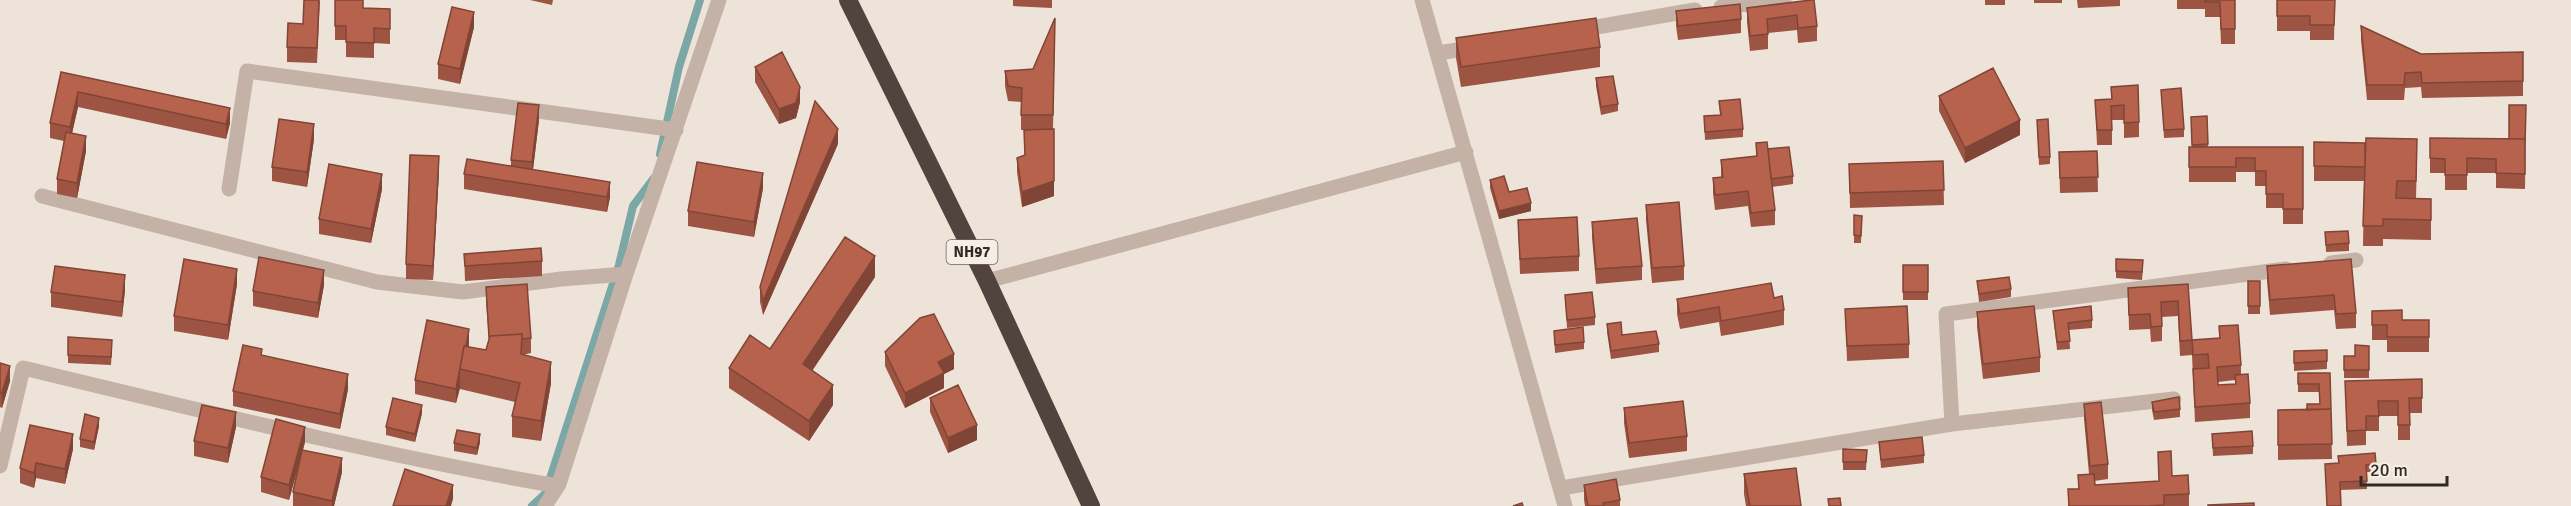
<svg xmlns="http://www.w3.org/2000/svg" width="2571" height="506" font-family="Signika,sans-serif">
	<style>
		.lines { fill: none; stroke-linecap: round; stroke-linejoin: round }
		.stream { stroke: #7ba7a7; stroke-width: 8 }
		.street { stroke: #c4b2a6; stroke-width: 15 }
		.highway { stroke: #51433e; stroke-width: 18 }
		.wall { fill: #9d5442; fill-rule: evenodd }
		.shaded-wall { fill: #804536 }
		.building { fill: #b7624d; stroke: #804536; stroke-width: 1.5 }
		.labels { text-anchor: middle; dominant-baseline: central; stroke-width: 4.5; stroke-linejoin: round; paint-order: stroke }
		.shield { fill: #f6ede4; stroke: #6c645f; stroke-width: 1.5 }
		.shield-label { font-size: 15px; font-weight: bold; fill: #312926 }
	</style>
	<rect width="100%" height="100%" fill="#ede3d9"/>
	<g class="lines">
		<path class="stream" d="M660,154L679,67L700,0
			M532,506L545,494L619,265L633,206L654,178"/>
		<path class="street" d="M1422,0L1565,506
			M1721,7L1784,0
			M1579,30L1695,10
			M1438,53L1476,47
			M229,189L247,71L676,130
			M42,196L377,282L463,292L561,279L626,274
			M2331,263L2356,260
			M987,281L1466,152
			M1952,424L1946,314L2286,269
			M0,466L23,368C199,410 374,454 552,485L559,484
			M1561,488L1952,424L2174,399
			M545,506L559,484L626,274L719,0"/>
		<path class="highway" d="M848,0L987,281L1091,506"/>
	</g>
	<path class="wall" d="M320,0L317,63L287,62V47Z
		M335,0L363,8L390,9V44L374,43V58L346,57V40H335Z
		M530,0H553L552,5Z
		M1013,0H1052V8L1013,6Z
		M1811,0L1817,26V41L1798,43L1797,30L1768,33V49L1750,51L1747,22V8Z
		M1985,0H2005V5H1985Z
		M2034,0H2062V3H2034Z
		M2077,0H2120V6L2078,8Z
		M2177,0H2235V44H2221L2220,17H2205V9H2177Z
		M2277,0H2335L2334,40H2310V31H2277Z
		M1676,11L1741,19V33L1678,40L1676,26Z
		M1055,18L1053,129L1054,196L1022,207L1017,172V158L1025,155L1024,130H1033H1021V102L1008,101L1005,86V71L1033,69Z
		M2361,26L2421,54L2523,52V96L2422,98L2421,87L2405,88L2404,100H2367L2361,40Z
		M474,27L460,84L438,79V64Z
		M1456,38L1600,47V67L1461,87L1456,58Z
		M755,67L800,102L796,118L779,124L755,82Z
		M61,72L230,123L226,139L78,107L72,133L86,151L77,198L57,194V179L64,141L50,138V123Z
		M1596,78L1618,104V111L1601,115L1596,86Z
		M2111,87L2139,122V137L2124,138V120H2112V145H2097L2095,100L2111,99Z
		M2161,90L2184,129V137L2164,138Z
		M1939,96L2020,135L1965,163L1939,111Z
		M1719,101L1743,129V137L1705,140L1704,116L1720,115Z
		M2526,105L2525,189L2496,188V173H2467V190H2445V173H2430V138L2509,139Z
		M2207,116L2208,147H2303V224H2283V208H2266V186H2255V172H2236V182H2189V147H2192L2191,117Z
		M539,120L533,170L610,197L607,212L464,189V174L511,166V160Z
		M2037,120L2050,157V164L2039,165Z
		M314,139L307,187L272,181V167Z
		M2314,142L2417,159L2416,198L2431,199V240L2383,239V246H2363L2364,181H2314Z
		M1756,143L1768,149L1793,176V184L1772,187L1775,210V225L1751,227L1748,206L1715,210L1713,193V178L1721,177V160L1756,156Z
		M838,144L763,315L760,302V287Z
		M2097,151L2098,192L2060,193L2059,152Z
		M1943,161L1944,205L1850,208L1849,164Z
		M439,171L433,280L406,279V264Z
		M1490,180L1531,211L1499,219L1490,188Z
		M763,188L754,237L688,226V211Z
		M382,189L371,243L319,234V219Z
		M1646,205L1684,266V280L1652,283L1646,220Z
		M1854,215L1862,216L1861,243H1854Z
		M1518,220L1579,256V271L1520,274Z
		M1592,222L1642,266V280L1596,284L1592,237Z
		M2325,232L2349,243V251L2326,252Z
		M464,254L542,261V276L465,281Z
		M2116,259L2143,268L2142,280L2116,278Z
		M2351,259L2356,313V328L2336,329L2334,310L2270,315L2267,281V266Z
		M1903,265H1928V300H1903Z
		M875,277L812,371L833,405L809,441L729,388V368L770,349Z
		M1977,281L2011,289V297L1979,302Z
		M2248,281H2260V314H2248Z
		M237,284L228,340L174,331V316Z
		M2188,284L2192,340L2219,338V326L2241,365V375L2250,403V418L2195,422L2192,355L2180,356L2178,316L2162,317V341L2151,342L2150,329L2129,330L2128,288ZM2235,380V384L2218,385V382Z
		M324,285L318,318L253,306V291Z
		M486,287L531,338V353L522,355L551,383L541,441L512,437V416L515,402L460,389V388L456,403L415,394V380L469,344V347L486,350L489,340L486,302Z
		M125,290L122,317L51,307V292Z
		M1565,295L1595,317V325L1567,328Z
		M1774,298L1784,310V325L1721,336L1719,322L1680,329L1677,314V299Z
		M1845,309L1909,344V358L1847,361Z
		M2053,311L2092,320V328L2069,330L2070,349L2057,350Z
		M2372,311L2402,320H2429V352H2387V340H2372Z
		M1977,312L2040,357V372L1983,379L1977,327Z
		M1607,324L1622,335L1659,344V352L1611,359L1607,332Z
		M1554,331L1584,342V349L1555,353Z
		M68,337L112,348L111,365L68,363Z
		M2369,346V378H2344V356H2355Z
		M2327,350V369L2294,371V351Z
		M885,352L954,369L944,374V388L905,408L885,366Z
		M262,356L348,389L340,429L233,406V391Z
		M0,363L10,381L2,408L0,407Z
		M2298,373H2330L2332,459L2278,460V410H2307L2320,404L2319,392H2298Z
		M2422,379V413H2410V440H2398V416H2379V431H2366V445L2347,446L2345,381Z
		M930,398L977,440L948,453L930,412Z
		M2152,402L2180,409V417L2154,420L2152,410Z
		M2084,404L2108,464V479L2094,481L2095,485L2159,481L2158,452L2172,476L2189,494V506H2068V489H2078V475L2089,474L2084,419Z
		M1624,408L1687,436V451L1629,458L1624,423Z
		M422,413L415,442L386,435V427Z
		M99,426L94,450L80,447V439Z
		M236,427L228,463L194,456V441Z
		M2212,434L2253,446V454L2213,456Z
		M305,442L303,450L342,472L334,506H293V492L300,460L289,500L261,492V477Z
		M480,442L477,455L454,451V443Z
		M1879,442L1924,455V463L1881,468Z
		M73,449L65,484L36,478L34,488L20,483V468Z
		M1843,449L1867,450L1866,470H1843Z
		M2375,453L2376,472H2366L2367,489L2340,490L2341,506H2327L2325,464L2338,463V456Z
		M1744,474L1801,506H1746L1744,494Z
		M1584,485L1620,500V506H1585L1584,500Z"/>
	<path class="shaded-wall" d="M474,12V27L460,84V69Z
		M800,87V102L796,118L779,124V109Z
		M78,92V107L70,142V127Z
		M539,105V120L532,177V162Z
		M230,108V123L226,139V124Z
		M2020,120V135L1965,163V148Z
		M314,124V139L307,187V172Z
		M838,129V144L763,315V301Z
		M86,136V151L77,198V183Z
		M439,156V171L433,280V266Z
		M763,173V188L754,237V222Z
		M382,174V189L371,243V229Z
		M1054,181V196L1022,207V192Z
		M610,182V197L607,212V197Z
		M1531,203V211L1499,219V211Z
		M875,256V277L803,384V364Z
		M237,269V284L228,340V325Z
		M324,270V285L318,318V303Z
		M125,275V290L122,317V302Z
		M469,329V344L464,369H461Z
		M954,354V369L944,374V388L905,408V393L938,362Z
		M551,362V383L541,441V421Z
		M10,366V381L2,408V393Z
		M460,373V388L456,403V389Z
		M348,374V389L340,429V414Z
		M833,385V405L809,441V421Z
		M422,405V413L415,442V434Z
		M236,412V427L228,463V448Z
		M99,418V426L94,450V442Z
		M977,425V440L948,453V438Z
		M305,427V442L289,500V485Z
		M73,434V449L65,484V469Z
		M480,434V442L477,455V448Z
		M342,458V472L334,506H332V501Z
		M36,463V478L34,488V473Z
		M453,485V499L451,506H446Z"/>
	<path class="building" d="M304,0H319L317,48L287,47L288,23L303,24Z
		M335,0H363V8L390,9V29L374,28V43L346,42V26H335Z
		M1811,0H1814L1817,26L1798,28L1797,15L1767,19L1768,34L1750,36L1747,8Z
		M2205,0H2235V29H2221L2220,2H2205Z
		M2277,0H2335L2334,25H2310V16H2277Z
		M1740,4L1741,19L1678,26L1676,11Z
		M452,7L474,12L460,69L438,64Z
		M1055,18L1053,115H1021L1022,88L1008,86L1005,71L1033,69Z
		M1596,18L1600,47L1461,67L1456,38Z
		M2361,26L2421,54L2523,52V81L2422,83L2421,72L2405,73L2404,85H2367Z
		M782,52L800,87L796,103L779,109L755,67Z
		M1993,68L2020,120L1965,148L1939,96Z
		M61,72L230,108L226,124L78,92L70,127L50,123Z
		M1613,76L1618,104L1601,107L1596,78Z
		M2138,85L2139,122L2124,123V105L2111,106L2112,130H2097L2095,100L2112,99L2111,87Z
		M2181,88L2184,129L2164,130L2161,90Z
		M1740,99L1743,129L1705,132L1704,116L1721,115L1719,101Z
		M815,101L838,129L763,301L760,287Z
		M518,103L539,105L532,162L511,160Z
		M2509,105H2526L2525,146V139H2509Z
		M2207,116L2208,144L2192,145L2191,117Z
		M279,119L314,124L307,172L272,167Z
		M2048,119L2050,157H2039L2037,120Z
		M1054,129V181L1022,192L1017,158L1025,155L1024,130Z
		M66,132L86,136L77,183L57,179Z
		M2366,138L2417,139L2416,181H2397L2396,198L2431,199V220L2383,219V226H2363Z
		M2430,138L2525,139V174L2496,173V159L2467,158V175H2445V159L2430,158Z
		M1767,142L1775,210L1751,213L1748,191L1715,195L1713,178L1723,177L1721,160L1757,156L1756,143Z
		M2314,142L2365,143V167L2314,166Z
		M1789,147L1793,176L1771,179L1768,149Z
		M2189,147H2303V209H2283V194H2266V171H2255V158H2236V167H2189Z
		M2097,151L2098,177L2060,178L2059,152Z
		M410,155L439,156L433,266L406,264Z
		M467,159L610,182L607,197L464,174Z
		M1943,161L1944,190L1850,193L1849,164Z
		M697,162L763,173L754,222L688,211Z
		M329,164L382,174L371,229L319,219Z
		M1504,176L1509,192L1527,188L1531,203L1499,211L1490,180Z
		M1679,202L1684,266L1652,268L1646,205Z
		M1854,215L1862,216L1861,236L1854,235Z
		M1577,217L1579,256L1520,259L1518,220Z
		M1637,218L1642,266L1596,269L1592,222Z
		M2348,231L2349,243L2326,245L2325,232Z
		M845,237L875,256L803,364L833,385L809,421L729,368L750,335L770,349Z
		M541,248L542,261L465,266L464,254Z
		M259,257L324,270L318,303L253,291Z
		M184,259L237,269L228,325L174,316Z
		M2116,259L2143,260L2142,272L2116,271Z
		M2351,259L2356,313L2336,314L2334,295L2270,300L2267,266Z
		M1903,265H1928V292H1903Z
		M55,266L125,275L122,302L51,292Z
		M2009,277L2011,289L1979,294L1977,281Z
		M2248,281H2260V306H2248Z
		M1771,283L1774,298L1782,296L1784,310L1721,321L1719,307L1680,314L1677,299Z
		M527,284L531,338L522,339V334L490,336L489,337L486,287Z
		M2188,284L2192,340L2180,341L2178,301L2161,302L2162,326L2151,327L2150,314L2129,315L2128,288Z
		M1592,292L1595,317L1567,320L1565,295Z
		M1907,306L1909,344L1847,346L1845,309Z
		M2034,306L2040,357L1983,364L1977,312Z
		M2091,306L2092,320L2068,323L2070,341L2057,342L2053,311Z
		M2402,310V320H2429V337H2387V325H2372V311Z
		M934,314L954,354L938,362L944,373L905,393L885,352L920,318Z
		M427,320L469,329L466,346H464L456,389L415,380Z
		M1621,322L1622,335L1656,331L1659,344L1611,351L1607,324Z
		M2238,325L2241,365L2217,367L2218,385L2236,384L2235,375L2248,374L2250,403L2195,407L2193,369L2209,368L2208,354L2193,355L2192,340L2220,338L2219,326Z
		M1583,327L1584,342L1555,345L1554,331Z
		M522,334L521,354L551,362L541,421L512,416L520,383L460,369L464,346L486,350L490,336Z
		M68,337L112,340L111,357L68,355Z
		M243,345L262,349L261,355L348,374L340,414L233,391Z
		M2355,345L2369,346V370H2344V356H2355Z
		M2327,350V361L2294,363V351Z
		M0,363L10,366L2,393H0Z
		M2298,373H2330L2331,409L2307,410V404H2320L2319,384H2298Z
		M2422,379V398H2409L2410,425H2398V401H2378L2379,416H2366V430L2347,431L2345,381Z
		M958,385L977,425L948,438L930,398Z
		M2179,397L2180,409L2154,412L2152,402Z
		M393,398L422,405L415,434L386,427Z
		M1683,401L1687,436L1629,443L1624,408Z
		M2101,402L2108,464L2090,466L2084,404Z
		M202,405L236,412L228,448L194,441Z
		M2331,409L2332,444L2278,445V410Z
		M85,414L99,418L94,442L80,439Z
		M276,419L305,427L289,485L261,477Z
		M30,425L73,434L65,469L36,463L34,473L20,468Z
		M457,430L480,434L477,448L454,443Z
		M2252,431L2253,446L2213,448L2212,434Z
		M1922,437L1924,455L1881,460L1879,442Z
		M1843,449L1867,450L1866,462H1843Z
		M302,450L342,458L332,501L293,492Z
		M2171,451L2172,476L2188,475L2189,494L2164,495V505L2148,506H2069L2068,489H2079L2078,475L2094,474L2095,485L2159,481L2158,452Z
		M2375,453L2376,464L2366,465L2367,481L2340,482L2341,506H2327L2325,464L2339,463L2338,456Z
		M1796,468L1801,506H1750L1744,474Z
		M405,469L453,485L446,506H393Z
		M1616,479L1620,500L1603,503L1604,506H1588L1584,485Z
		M1840,498L1841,506H1829L1828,499Z
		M1522,503L1523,506H1513Z
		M2254,503V506H2208V505Z"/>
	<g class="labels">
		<rect class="shield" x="946.5" y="240" width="51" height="24" rx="4.5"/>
		<g class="shield-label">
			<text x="972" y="252">NH97</text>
		</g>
	</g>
	<path d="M2361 476v9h86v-9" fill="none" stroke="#312926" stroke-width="3"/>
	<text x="2370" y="476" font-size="18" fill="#312926" stroke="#f6ede4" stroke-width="4.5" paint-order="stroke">20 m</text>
</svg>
